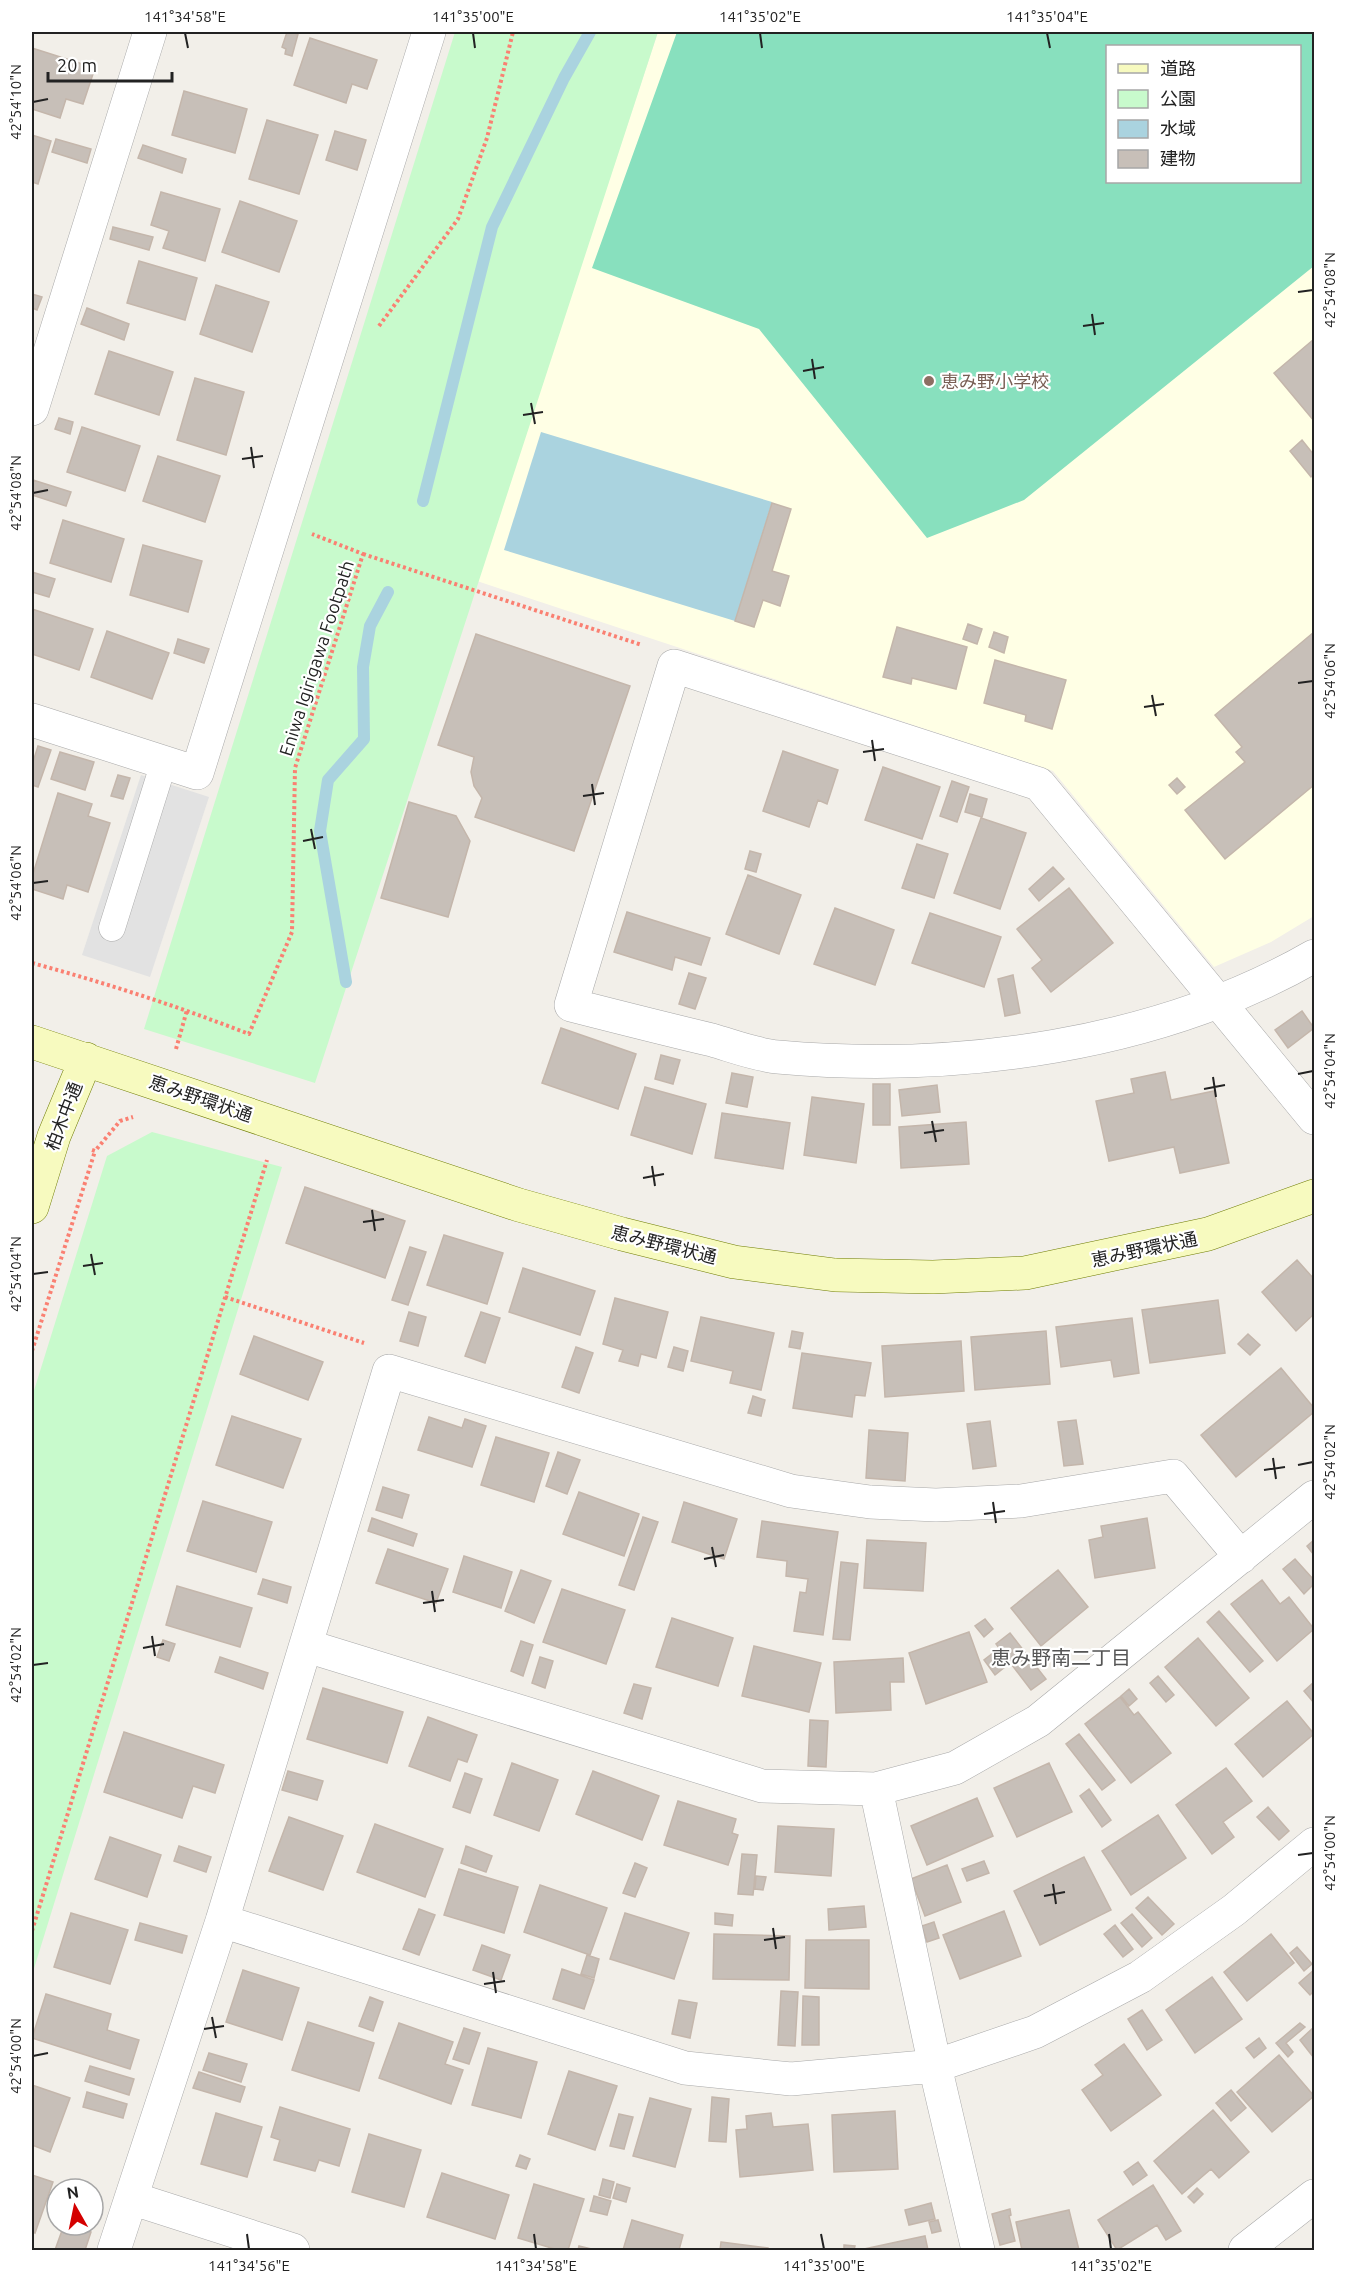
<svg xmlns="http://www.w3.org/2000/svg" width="1346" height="2282" font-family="Ubuntu,'Noto Sans JP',sans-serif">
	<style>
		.education { fill: #ffffe5; fill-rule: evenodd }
		.park { fill: #c8facc }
		.pitch { fill: #88e0be; fill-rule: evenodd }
		.parking { fill: #e2e2e2 }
		.water { fill: #aad3df }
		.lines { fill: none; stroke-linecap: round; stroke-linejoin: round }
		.stream { stroke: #aad3df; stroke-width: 12 }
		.building { fill: #c7bfb8; stroke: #c4b6ab; stroke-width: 1.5 }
		.lane-casing { stroke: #a9a9a9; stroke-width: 27 }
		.street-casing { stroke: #a9a9a9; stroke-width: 34 }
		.secondary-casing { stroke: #707d05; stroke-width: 34 }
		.path { stroke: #fa8072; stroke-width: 4; stroke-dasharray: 3 3; stroke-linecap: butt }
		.lane { stroke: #fff; stroke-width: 26 }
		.street { stroke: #fff; stroke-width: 33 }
		.secondary { stroke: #f7fabf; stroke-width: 33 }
		.ticks { fill: none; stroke: #222; stroke-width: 2 }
		.education-dot { fill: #8d6e63; stroke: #fff; stroke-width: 2 }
		.labels { text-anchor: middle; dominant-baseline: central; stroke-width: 4.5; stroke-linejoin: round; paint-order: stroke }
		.education-label { font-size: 18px; fill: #785e54; stroke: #fff; text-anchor: start }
		.street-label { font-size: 18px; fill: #222; stroke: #fff }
		.neighbourhood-label { font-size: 20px; fill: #555; stroke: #fff }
		.neatline { fill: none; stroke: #222; stroke-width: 2 }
		.ticks-label { font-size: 15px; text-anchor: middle; fill: #222 }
	</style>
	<rect width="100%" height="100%" fill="#f2efe9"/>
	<path class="education" d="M658,32H1314V916L1271,942L1214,967L1053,771L477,581ZM1108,46H1300V182H1108Z"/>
	<path class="park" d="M455,32H658L315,1083L144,1029Z
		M152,1132L282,1167L32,1975V1397L107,1156Z"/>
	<path class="pitch" d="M677,32H1314V266L1024,500L927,538L759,329L592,268ZM1108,46H1300V182H1108Z"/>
	<path class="parking" d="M141,775L209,797L150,977L82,955Z"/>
	<path class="water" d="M541,432L772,502L735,621L504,550Z"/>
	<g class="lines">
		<path class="stream" d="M423,501L492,227L564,78L590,32
			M346,982L320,831L328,780L364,739L363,667L370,626L388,592"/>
	</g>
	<path class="building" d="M287,32L298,34L292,56L285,54L286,49L282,47Z
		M310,38L377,60L367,89L352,84L346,103L294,85Z
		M32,48L95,68L83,104L66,99L60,118L32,109Z
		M184,91L247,109L235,153L172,135Z
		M267,120L318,135L299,194L249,179Z
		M335,131L366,140L357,170L326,160Z
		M32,135L51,141L38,184L32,182Z
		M56,139L91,149L87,163L52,152Z
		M143,145L186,159L182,173L138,158Z
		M161,192L220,209L205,261L163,248L169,231L151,225Z
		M240,201L297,221L279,272L222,252Z
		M113,227L153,237L149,250L110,239Z
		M139,261L197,278L185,320L127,303Z
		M216,285L269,302L252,352L200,334Z
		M32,294L42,297L37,310L32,308Z
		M87,308L129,324L124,340L81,324Z
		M1314,339V421L1274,373Z
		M109,351L173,372L159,415L95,394Z
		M195,378L244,392L226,455L177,440Z
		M59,418L73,422L70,434L55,429Z
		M82,427L140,446L125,491L67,472Z
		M1302,440L1314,455V474L1311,477L1290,451Z
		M158,456L220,476L205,522L143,501Z
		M33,480L71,492L66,506L32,495Z
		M772,503L791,509L772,571L789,576L780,606L763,600L754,627L735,621Z
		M63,520L124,539L111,582L50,563Z
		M143,545L202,561L188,612L130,595Z
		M32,572L55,579L49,597L32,592Z
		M32,609L93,629L79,670L32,654Z
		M968,624L982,629L977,644L963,639Z
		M897,627L967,647L956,689L912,678L911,684L883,677Z
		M107,631L169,653L152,699L91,677Z
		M994,632L1008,637L1004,653L989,647Z
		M1314,632V785L1225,859L1185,810L1245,762L1236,752L1242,747L1215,715Z
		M476,634L630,686L574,851L475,817L482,798L474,786L471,772L474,757L438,745Z
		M178,639L209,649L204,663L174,653Z
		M995,660L1066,680L1052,729L1025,721L1026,715L984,703Z
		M38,746L51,750L38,787L32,785V765Z
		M783,751L838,770L827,804L818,800L809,827L763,811Z
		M60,752L94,762L85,790L51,779Z
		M883,767L940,787L922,839L865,820Z
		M118,775L130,778L123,799L111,796Z
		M1177,778L1185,787L1177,794L1169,785Z
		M952,781L969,787L957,822L940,816Z
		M58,793L92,804L88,816L110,823L88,892L67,885L63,899L32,889V877Z
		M970,794L987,799L982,817L965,812Z
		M409,802L456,816L470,841L448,917L381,898Z
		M981,818L1026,833L1000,909L954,893Z
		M917,844L948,854L934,898L902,888Z
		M750,851L761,854L756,872L745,869Z
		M1053,867L1064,879L1039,901L1029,889Z
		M748,875L801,895L779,954L726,934Z
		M1069,888L1113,943L1051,992L1032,968L1042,960L1017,929Z
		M835,908L894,930L875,985L814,964Z
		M627,912L710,938L701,965L675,957L672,970L614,952Z
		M930,913L1001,937L984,987L912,963Z
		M689,973L706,978L695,1009L679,1004Z
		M1013,975L1020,1013L1005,1016L998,979Z
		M1302,1011L1314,1028L1288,1048L1275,1030Z
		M561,1028L636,1054L618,1109L542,1083Z
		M661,1055L680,1060L673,1084L655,1079Z
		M1165,1072L1171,1100L1214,1091L1229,1163L1180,1173L1174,1147L1109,1161L1096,1101L1134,1093L1131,1079Z
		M732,1073L753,1077L747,1107L726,1103Z
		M873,1084H890V1125H873Z
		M937,1085L940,1112L902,1116L899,1090Z
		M645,1087L706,1104L692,1154L631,1135Z
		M812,1097L864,1104L856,1163L804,1155Z
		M722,1113L790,1123L783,1169L715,1158Z
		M966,1122L969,1164L901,1168L899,1127Z
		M305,1187L405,1221L385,1278L286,1243Z
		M444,1235L503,1253L487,1304L427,1285Z
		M410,1247L426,1252L408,1305L392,1300Z
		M1297,1260L1314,1279V1314L1296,1331L1262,1292Z
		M523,1268L595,1291L580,1335L509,1312Z
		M615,1298L668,1312L656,1358L641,1354L638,1366L619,1361L623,1350L603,1344Z
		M1218,1300L1225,1353L1150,1363L1142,1310Z
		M409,1312L426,1317L418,1346L400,1341Z
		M481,1312L500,1318L485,1363L465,1356Z
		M701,1317L774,1333L761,1390L730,1383L733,1371L691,1361Z
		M1132,1318L1139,1373L1114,1377L1111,1360L1061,1367L1056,1327Z
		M792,1331L803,1333L800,1349L789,1347Z
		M1046,1331L1050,1384L975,1390L971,1337Z
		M1248,1334L1260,1345L1250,1355L1238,1344Z
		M254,1336L323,1362L308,1400L240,1374Z
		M961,1341L964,1391L885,1397L882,1346Z
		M576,1347L593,1353L579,1393L562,1387Z
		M674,1347L688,1351L683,1371L668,1367Z
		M802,1353L871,1363L865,1396L855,1395L852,1417L793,1408Z
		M1281,1368L1314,1408V1412L1236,1477L1201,1435Z
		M753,1396L765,1400L761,1416L748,1413Z
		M232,1416L301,1439L283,1488L216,1465Z
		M429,1417L462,1428L465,1419L486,1426L472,1467L418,1450Z
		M1076,1420L1083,1464L1064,1466L1058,1422Z
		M990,1421L996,1466L973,1469L967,1424Z
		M869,1430L908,1433L905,1481L866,1478Z
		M496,1437L549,1453L534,1502L481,1485Z
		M558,1452L580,1460L567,1494L546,1486Z
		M383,1487L409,1495L402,1518L376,1510Z
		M579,1492L639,1514L624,1556L563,1534Z
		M203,1501L272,1522L256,1572L187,1551Z
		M684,1502L737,1519L724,1559L672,1542Z
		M643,1517L658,1522L634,1590L619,1585Z
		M372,1518L417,1534L413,1546L368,1531Z
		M1147,1518L1155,1568L1095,1578L1089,1540L1103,1537L1101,1526Z
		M762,1521L838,1532L823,1635L794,1631L800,1592L806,1593L808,1579L786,1576L787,1561L757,1557Z
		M867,1540L926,1543L923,1591L864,1588Z
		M1314,1540V1555L1307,1546Z
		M388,1549L448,1569L436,1603L376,1583Z
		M464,1556L512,1572L501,1608L453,1592Z
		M1295,1559L1314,1580V1584L1304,1594L1283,1569Z
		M841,1562L858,1564L850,1640L833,1639Z
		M521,1570L551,1581L534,1623L505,1611Z
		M1058,1570L1088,1607L1041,1646L1011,1608Z
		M263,1579L291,1587L287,1603L258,1594Z
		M1262,1580L1280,1604L1289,1597L1314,1629L1277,1661L1231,1604Z
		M177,1586L252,1608L240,1647L166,1625Z
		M562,1589L625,1610L606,1664L543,1642Z
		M1219,1611L1263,1661L1250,1672L1207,1622Z
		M672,1618L733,1638L718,1686L656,1667Z
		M985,1619L993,1629L984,1637L975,1626Z
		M969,1632L987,1682L926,1704L909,1653Z
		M1010,1633L1046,1679L1031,1690L996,1644Z
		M1198,1638L1249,1698L1216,1726L1165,1667Z
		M163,1640L175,1644L169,1661L157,1657Z
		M521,1641L533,1645L523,1676L511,1671Z
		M754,1646L821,1663L809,1712L742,1696Z
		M993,1653L1005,1667L995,1675L984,1660Z
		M220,1657L268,1673L263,1689L215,1672Z
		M540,1657L553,1661L545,1688L532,1683Z
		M903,1658L904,1682H890L891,1710L836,1713L834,1662Z
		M1158,1676L1174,1695L1166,1702L1150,1683Z
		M1314,1682V1703L1304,1691Z
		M634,1684L651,1688L642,1719L624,1713Z
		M323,1688L403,1712L387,1763L307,1739Z
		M1129,1689L1137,1699L1129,1706L1121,1696Z
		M1120,1697L1134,1715L1138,1712L1171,1753L1131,1783L1085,1724Z
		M1287,1701L1314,1734L1263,1777L1235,1744Z
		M428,1717L477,1735L467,1762L458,1759L450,1781L409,1766Z
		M810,1720L828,1721L826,1767L808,1766Z
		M124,1732L224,1765L215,1793L193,1786L182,1818L104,1792Z
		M1079,1734L1115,1780L1102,1790L1066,1744Z
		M512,1763L558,1780L539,1831L494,1815Z
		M1049,1763L1072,1812L1017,1837L994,1788Z
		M1226,1768L1252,1801L1223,1822L1234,1837L1212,1854L1176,1805Z
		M288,1771L323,1781L317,1800L282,1790Z
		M593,1771L659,1796L642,1840L576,1814Z
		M465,1773L482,1779L470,1813L453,1807Z
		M1089,1789L1111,1820L1102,1827L1080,1796Z
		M977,1798L993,1836L927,1865L911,1826Z
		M678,1801L736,1819L732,1833L738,1835L728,1865L664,1845Z
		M1268,1807L1289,1831L1279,1840L1257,1817Z
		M1158,1815L1186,1858L1131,1895L1102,1851Z
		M289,1817L343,1836L323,1890L269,1871Z
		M375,1824L443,1849L425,1897L357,1872Z
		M778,1826L834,1829L831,1876L775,1872Z
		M110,1837L161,1855L147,1897L95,1879Z
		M179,1846L211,1857L206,1872L174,1861Z
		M466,1846L492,1856L486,1872L461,1863Z
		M742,1854L757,1855L753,1895L738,1894Z
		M1084,1857L1111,1910L1040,1945L1014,1891Z
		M984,1861L989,1873L967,1881L962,1869Z
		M635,1863L647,1868L635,1897L623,1893Z
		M947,1865L961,1902L925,1916L911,1879Z
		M459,1869L518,1887L504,1933L444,1915Z
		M756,1876L766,1877L763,1890L755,1889Z
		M540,1885L607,1908L590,1955L524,1932Z
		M1148,1897L1174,1924L1162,1935L1136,1908Z
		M864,1906L866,1927L829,1930L828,1909Z
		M419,1909L435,1915L419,1955L403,1949Z
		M1004,1911L1021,1956L960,1979L943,1935Z
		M71,1913L128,1930L110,1984L54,1967Z
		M625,1913L689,1933L674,1979L610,1959Z
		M715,1913L733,1915L732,1926L715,1924Z
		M1132,1914L1152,1938L1142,1947L1121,1923Z
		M934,1922L939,1938L927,1942L922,1926Z
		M140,1923L187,1936L182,1953L135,1940Z
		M1115,1925L1133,1949L1123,1957L1104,1934Z
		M714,1934L790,1936L789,1980L713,1979Z
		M1271,1934L1294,1963L1247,2001L1224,1972Z
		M806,1940H869V1989L805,1988Z
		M482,1945L510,1955L501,1980L473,1970Z
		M1297,1947L1312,1964L1304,1971L1290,1953Z
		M587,1955L599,1959L594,1978L581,1974Z
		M562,1969L594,1980L584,2009L553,1999Z
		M243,1970L299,1988L282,2040L226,2022Z
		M1314,1970V1991L1310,1995L1299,1983Z
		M1212,1977L1242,2019L1195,2053L1166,2010Z
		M781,1991L798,1992L795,2046L778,2045Z
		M46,1994L111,2014L107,2030L139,2040L130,2069L32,2038Z
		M803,1996L819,1997V2045H802Z
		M370,1997L383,2002L373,2031L359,2026Z
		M679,2000L697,2003L690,2038L672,2034Z
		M1142,2010L1162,2040L1147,2050L1128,2019Z
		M308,2022L374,2043L359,2091L292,2070Z
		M399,2023L453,2042L445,2064L463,2070L451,2104L379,2078Z
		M1300,2023L1305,2027L1286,2043L1293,2052L1288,2057L1276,2043Z
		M1314,2027V2058L1300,2040Z
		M464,2028L480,2033L469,2064L453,2059Z
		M1259,2038L1266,2048L1254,2058L1246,2048Z
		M1124,2044L1161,2095L1111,2131L1082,2090L1103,2075L1095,2065Z
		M488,2048L537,2062L521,2118L472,2105Z
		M209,2053L247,2064L241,2082L203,2070Z
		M1279,2055L1314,2096L1272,2132L1237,2092Z
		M90,2066L134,2079L129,2095L85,2081Z
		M569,2071L617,2086L595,2150L548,2134Z
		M199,2072L245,2087L240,2102L193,2088Z
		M32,2085L70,2098L50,2152L32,2145Z
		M1231,2090L1246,2108L1231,2121L1216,2103Z
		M87,2092L127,2104L123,2118L83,2107Z
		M712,2097L729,2099L726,2142L709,2141Z
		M650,2098L691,2109L675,2167L633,2156Z
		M280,2107L350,2129L339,2166L319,2160L315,2171L274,2160L280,2140L271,2137Z
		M1213,2110L1249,2152L1219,2178L1211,2169L1182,2194L1154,2161Z
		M895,2111L898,2169L834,2172L832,2115Z
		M216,2113L262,2127L247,2177L201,2164Z
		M771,2113L773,2127L808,2124L813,2170L740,2177L736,2130L747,2129L746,2116Z
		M619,2114L633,2117L624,2149L610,2146Z
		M369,2134L421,2150L404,2207L352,2192Z
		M520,2155L530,2159L526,2169L516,2166Z
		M1138,2162L1147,2175L1133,2185L1124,2172Z
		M442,2173L509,2195L495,2239L427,2217Z
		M32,2175L53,2182L35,2233L32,2231Z
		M603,2179L614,2182L610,2198L599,2195Z
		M534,2184L584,2199L568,2250H558L518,2238Z
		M617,2184L630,2188L626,2202L613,2198Z
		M1153,2185L1181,2231L1166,2240L1157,2225L1117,2250L1098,2220Z
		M1197,2188L1203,2194L1194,2203L1188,2197Z
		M594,2196L611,2201L607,2215L590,2211Z
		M931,2203L935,2219L909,2225L905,2210Z
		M1010,2209L1011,2215L1009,2216L1015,2241L1000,2245L992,2214Z
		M1069,2210L1079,2250H1022L1016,2222Z
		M632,2220L683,2235L679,2250H623Z
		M938,2220L941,2231L932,2233L929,2222Z
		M64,2225L91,2232L85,2250H55Z
		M925,2236L928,2250L864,2249Z
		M721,2242L768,2248V2250H720Z
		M844,2245L855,2246L854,2250H844Z
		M579,2246L592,2249V2250H578Z"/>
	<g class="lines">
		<defs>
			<path id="lane" d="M112,928L164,762"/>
			<path id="street" d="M32,409L150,32
				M32,720L197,773L429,32
				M1314,956C1158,1046 956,1073 778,1057C756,1055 733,1046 712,1040C665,1029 618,1017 571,1005L674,666L1039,784L1314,1118
				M307,1646L762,1786L876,1789L955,1768L1038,1721L1314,1497
				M876,1789L935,2066L978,2250
				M222,1921L685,2068L791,2079L935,2066L1035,2032L1140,1977L1234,1910L1314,1844
				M131,2198L293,2250
				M114,2250L222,1921L389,1371L791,1491L870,1502L936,1505L1021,1501L1173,1476L1241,1557
				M1245,2250L1314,2196"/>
			<path id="secondary" d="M32,1042L519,1205L622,1234L734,1262L835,1275L933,1277L1025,1273L1208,1234L1314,1196
				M32,1207L54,1136L86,1059"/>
		</defs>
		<use href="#lane" class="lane-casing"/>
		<use href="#street" class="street-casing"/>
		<use href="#secondary" class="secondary-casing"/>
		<path class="path" d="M379,326L458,219L487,138L513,32
			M363,554L642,645
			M32,963C106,983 177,1006 249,1034L292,932L295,768L363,554L312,534
			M176,1049L187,1010
			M92,1150L95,1151L120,1121L133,1117
			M225,1297L364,1343
			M32,1351L95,1151
			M32,1931L267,1160"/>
		<use href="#lane" class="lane"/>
		<use href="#street" class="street"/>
		<use href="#secondary" class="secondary"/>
	</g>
	<path class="ticks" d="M185,33L188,48M473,33L475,48M760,33L762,48M1047,33L1050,48M33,102L48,99M1298,292L1313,290M1092,314L1095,335M1083,326L1104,323M812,359L815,379M803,371L824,367M531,403L535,424M523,415L543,412M251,447L254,468M242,459L263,456M33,493L48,490M1298,683L1313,681M1152,695L1156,716M1144,707L1164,704M872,740L875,761M863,752L884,749M592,784L595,805M583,796L604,793M311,829L315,849M303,841L323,837M33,883L48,881M1298,1074L1313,1071M1213,1077L1216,1097M1204,1089L1225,1085M932,1121L936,1142M924,1133L944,1130M652,1166L655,1186M643,1178L664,1174M372,1210L375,1231M363,1222L384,1219M91,1254L95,1275M83,1266L103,1263M33,1274L48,1272M1273,1458L1276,1479M1298,1465L1313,1462M1264,1470L1285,1467M993,1502L996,1523M984,1514L1005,1511M712,1547L716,1567M704,1559L724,1555M432,1591L435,1612M423,1603L444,1600M152,1636L155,1656M143,1648L164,1644M33,1665L48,1663M1298,1855L1313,1853M1053,1884L1056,1904M1044,1896L1065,1892M773,1928L776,1949M764,1940L785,1937M493,1972L496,1993M484,1984L505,1981M212,2017L216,2038M204,2029L224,2026M33,2056L48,2053M247,2234L249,2249M534,2234L536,2249M821,2234L824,2249M1109,2234L1111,2249"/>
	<circle class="education-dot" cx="929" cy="381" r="6"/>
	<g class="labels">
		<g class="education-label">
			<text x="941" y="381">恵み野小学校</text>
		</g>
		<g class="street-label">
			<text transform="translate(316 658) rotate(-72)">Eniwa Igirigawa Footpath</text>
			<text transform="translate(201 1098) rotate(19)">恵み野環状通</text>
			<text transform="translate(63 1116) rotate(-69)">柏木中通</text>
			<text transform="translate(664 1244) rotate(14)">恵み野環状通</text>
			<text transform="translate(1144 1249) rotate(-12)">恵み野環状通</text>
		</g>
		<g class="neighbourhood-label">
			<text x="1061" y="1657">恵み野南二丁目</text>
		</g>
	</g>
	<rect width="1346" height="2282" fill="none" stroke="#ffffff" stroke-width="66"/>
	<rect x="1106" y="45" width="195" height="138" fill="#ffffff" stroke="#a7a7a7" stroke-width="1.5"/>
	<rect x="1118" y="64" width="30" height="9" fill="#f7fabf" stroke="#a7a7a7" stroke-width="1.5"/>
	<text x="1160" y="75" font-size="18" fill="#222222">道路</text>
	<rect x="1118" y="90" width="30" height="18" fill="#c8facc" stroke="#a7a7a7" stroke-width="1.5"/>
	<text x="1160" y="105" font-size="18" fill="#222222">公園</text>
	<rect x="1118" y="120" width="30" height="18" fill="#aad3df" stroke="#a7a7a7" stroke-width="1.5"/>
	<text x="1160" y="135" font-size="18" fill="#222222">水域</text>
	<rect x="1118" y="150" width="30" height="18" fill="#c7bfb8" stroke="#a7a7a7" stroke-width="1.5"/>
	<text x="1160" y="165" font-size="18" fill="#222222">建物</text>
	<g transform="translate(75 2207) rotate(351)"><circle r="28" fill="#ffffff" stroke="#a7a7a7" stroke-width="1.5"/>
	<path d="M0-4.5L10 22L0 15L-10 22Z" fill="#d40000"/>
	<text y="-9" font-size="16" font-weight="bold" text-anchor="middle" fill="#222222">N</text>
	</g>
	<path d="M48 72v9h124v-9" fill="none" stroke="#222222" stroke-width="3"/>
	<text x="57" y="72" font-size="18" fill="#222222" stroke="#ffffff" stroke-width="4.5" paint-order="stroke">20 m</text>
	<rect x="33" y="33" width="1280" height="2216" class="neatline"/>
	<g class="ticks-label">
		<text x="185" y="22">141°34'58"E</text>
		<text x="473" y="22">141°35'00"E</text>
		<text x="760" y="22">141°35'02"E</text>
		<text x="1047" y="22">141°35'04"E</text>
		<text transform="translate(16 102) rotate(-90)" y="5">42°54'10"N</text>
		<text transform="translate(1330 290) rotate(-90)" y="5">42°54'08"N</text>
		<text transform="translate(16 493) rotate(-90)" y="5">42°54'08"N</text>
		<text transform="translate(1330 681) rotate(-90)" y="5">42°54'06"N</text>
		<text transform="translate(16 883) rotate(-90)" y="5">42°54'06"N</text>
		<text transform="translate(1330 1071) rotate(-90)" y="5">42°54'04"N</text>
		<text transform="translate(16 1274) rotate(-90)" y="5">42°54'04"N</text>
		<text transform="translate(1330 1462) rotate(-90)" y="5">42°54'02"N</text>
		<text transform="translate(16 1665) rotate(-90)" y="5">42°54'02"N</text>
		<text transform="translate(1330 1853) rotate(-90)" y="5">42°54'00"N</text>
		<text transform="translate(16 2056) rotate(-90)" y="5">42°54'00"N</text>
		<text x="249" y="2271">141°34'56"E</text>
		<text x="536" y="2271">141°34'58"E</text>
		<text x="824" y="2271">141°35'00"E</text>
		<text x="1111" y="2271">141°35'02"E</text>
	</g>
</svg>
